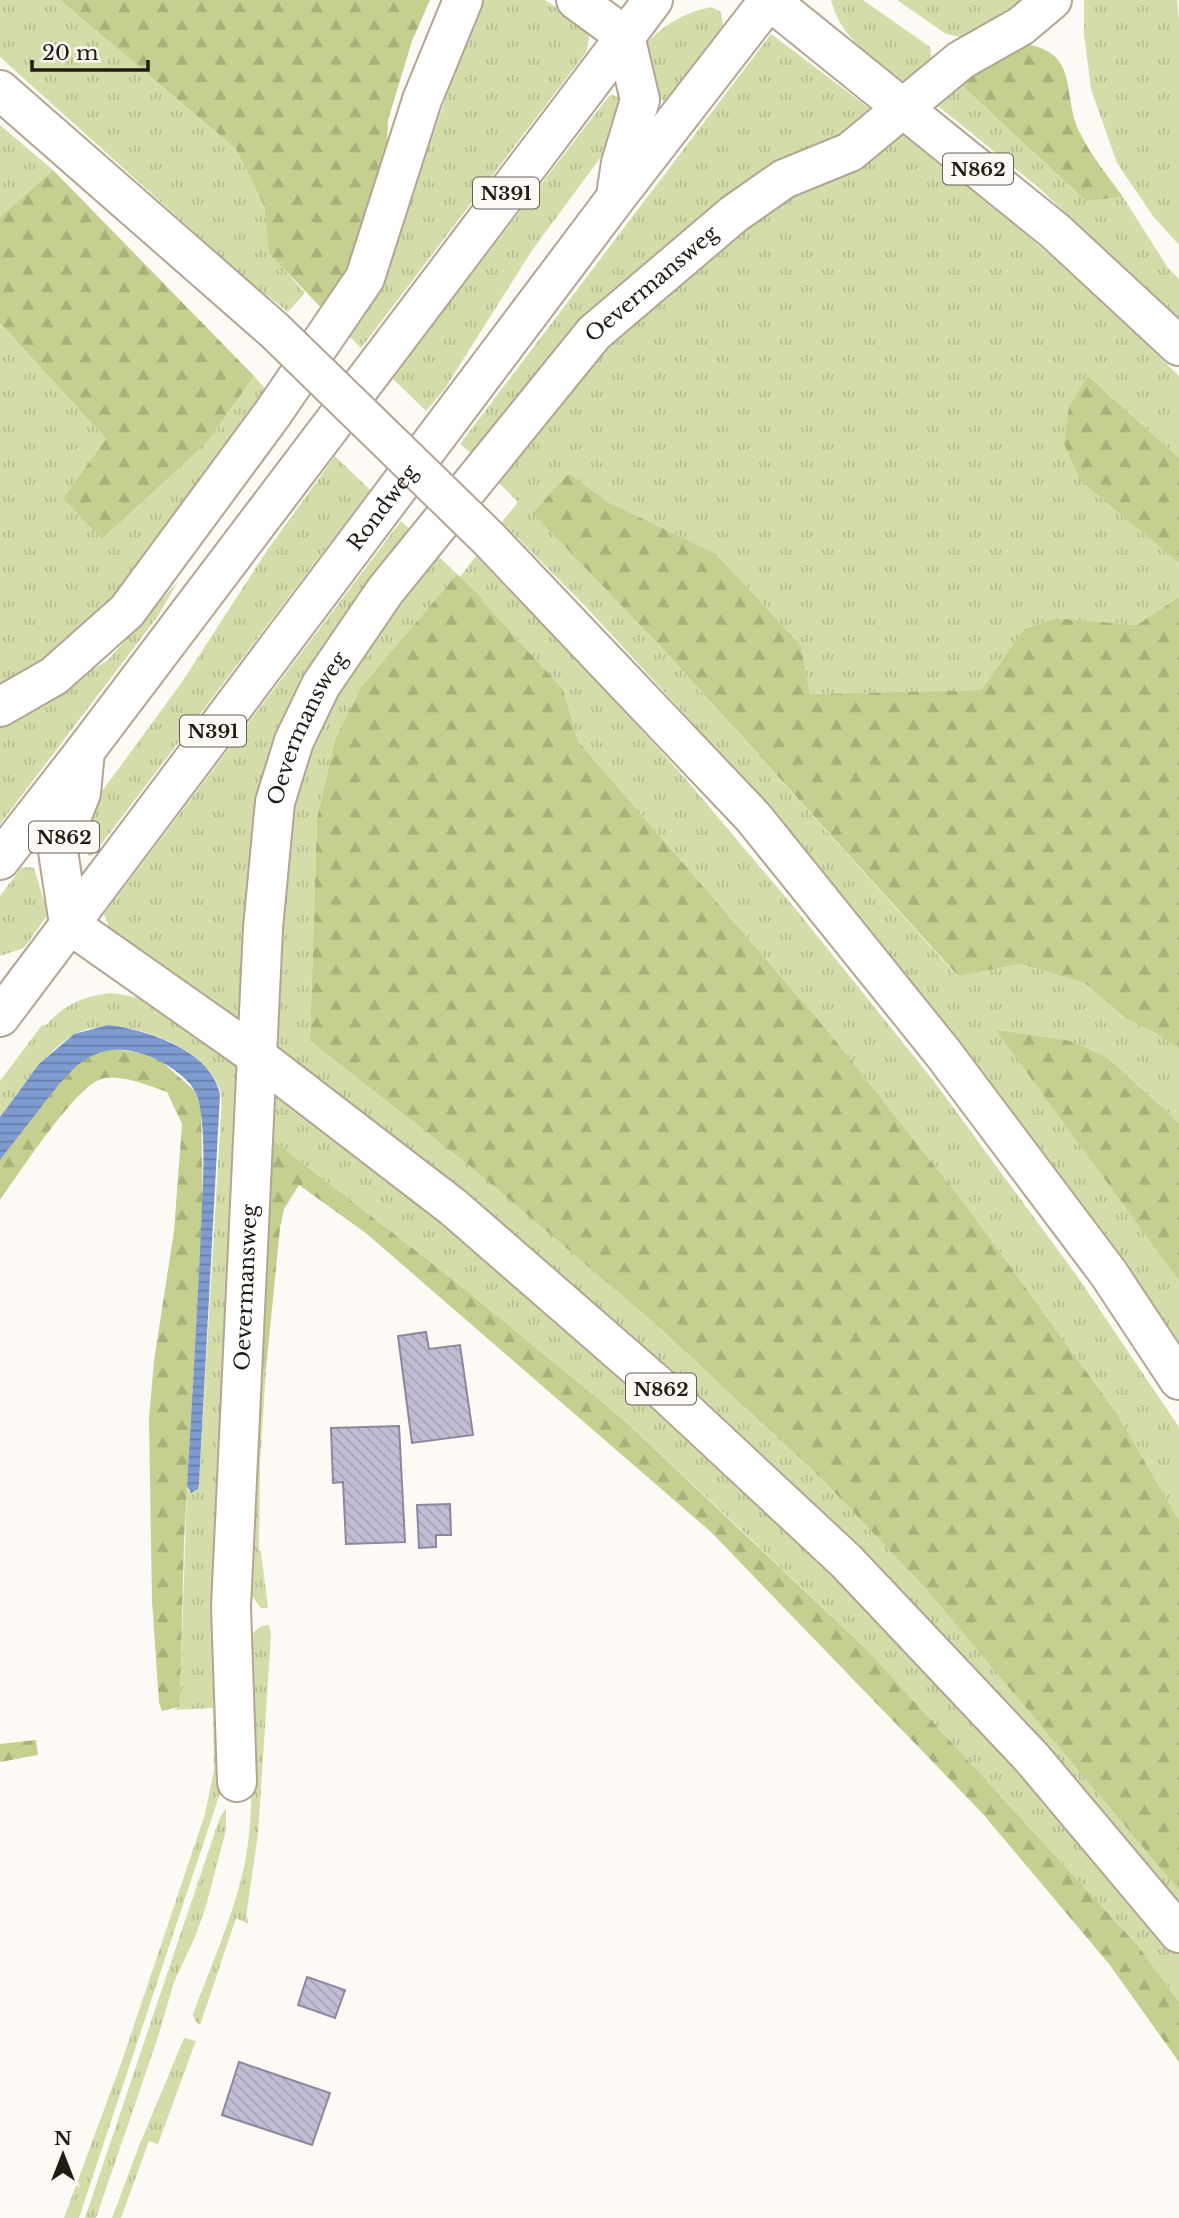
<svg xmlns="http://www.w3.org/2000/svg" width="1179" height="2218" font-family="'Libre Baskerville',serif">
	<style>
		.grass { fill: url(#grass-tufts) }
		.forest { fill: url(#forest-firs) }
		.water { fill: url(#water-rules) }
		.building { fill: url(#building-back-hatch); stroke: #8c879d; stroke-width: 2 }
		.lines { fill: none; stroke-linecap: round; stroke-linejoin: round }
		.minor-casing { stroke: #b5a492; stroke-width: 42 }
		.secondary-casing { stroke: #b5a492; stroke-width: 42 }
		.primary-casing { stroke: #b5a492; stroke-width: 42 }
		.minor { stroke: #fff; stroke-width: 38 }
		.secondary { stroke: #fff; stroke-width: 38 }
		.primary { stroke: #fff; stroke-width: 38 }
		.secondary-bridge-casing { stroke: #b5a492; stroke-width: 42; stroke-linecap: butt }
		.secondary-bridge { stroke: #fff; stroke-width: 38 }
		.labels { text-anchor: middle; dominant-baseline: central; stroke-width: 6; stroke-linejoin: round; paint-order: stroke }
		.shield { fill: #fdf9f5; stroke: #645e58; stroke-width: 2 }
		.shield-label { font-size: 19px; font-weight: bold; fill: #221c15 }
		.street-label { font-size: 21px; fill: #221c15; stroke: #fdf9f5 }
	</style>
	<defs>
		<pattern id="grass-tufts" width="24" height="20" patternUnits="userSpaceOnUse" patternTransform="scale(1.75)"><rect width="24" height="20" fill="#d4dda9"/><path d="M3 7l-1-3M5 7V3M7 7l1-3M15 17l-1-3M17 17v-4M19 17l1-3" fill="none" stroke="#b6bd91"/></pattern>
		<pattern id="forest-firs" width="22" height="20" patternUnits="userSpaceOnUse" patternTransform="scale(1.75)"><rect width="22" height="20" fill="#c5cf8f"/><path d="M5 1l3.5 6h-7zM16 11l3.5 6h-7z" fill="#a9b17a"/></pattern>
		<pattern id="water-rules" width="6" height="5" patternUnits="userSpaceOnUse" patternTransform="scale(1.75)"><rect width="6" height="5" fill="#7f9cd1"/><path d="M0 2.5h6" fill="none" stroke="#687ea8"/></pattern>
		<pattern id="building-back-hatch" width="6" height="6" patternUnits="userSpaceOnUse" patternTransform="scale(1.75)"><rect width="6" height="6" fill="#c3bdd4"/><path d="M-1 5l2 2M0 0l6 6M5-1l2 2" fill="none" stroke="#a7a2b5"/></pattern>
	</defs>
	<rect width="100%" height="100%" fill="#fdf9f5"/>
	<path class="grass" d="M0,0H60L236,149L264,206L270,253L305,293L288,312L245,278L0,57Z
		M476,0H545L579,23L586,30L589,37L587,51L361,348L348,335L399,229L458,64L463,38Z
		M831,0H863L930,47L932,63L909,85C877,61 841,41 831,0Z
		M897,0H1028L965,38L946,34Z
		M1084,0H1177L1179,21V245L1153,216L1117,163L1091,89L1084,34Z
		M711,7L721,12L723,25L664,103L657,92L644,46C663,25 683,13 711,7Z
		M771,34L873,111L477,458L460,444Z
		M958,82L1086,201L1123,197L1168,268L1179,279V318L1039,188L933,102Z
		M613,95L622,98L606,150L531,252L444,390L426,411L392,378L609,96Z
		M0,125L53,170L0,217Z
		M901,129C997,208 1091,288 1179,376V458L1088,376L1132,523L1179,563V597L1137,625L1056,618L1024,629L981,690L810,694L801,645L715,553L608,502L569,473L534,513L661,647L957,976L1020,964L1086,983L1128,1020L1155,1033L1179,1049V1123L1108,1058L997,1030L1179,1281V1350L778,822L690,720L586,607L502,522L518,502L495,479L606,340L740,227Z
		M0,323L106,439L63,498L209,440L254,376L268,392L176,521L87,626L52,657L0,686Z
		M335,456L370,490L93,855L88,856L85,819L89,809L182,682L266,552Z
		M401,521L416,535L306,691L242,1026L112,936L104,914Z
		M434,552L457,574L361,687L335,739L317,818L310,1041L471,1167L653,1322L820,1477L924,1585L1115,1411L964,1203L832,1036L578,741L563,689L484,603L482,598L460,577L476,556L588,672L685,778L798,912L933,1080L1077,1276L1179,1427V1915L1110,1832L271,1052L279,863L308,736Z
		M178,581L158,616L0,824V721L37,703L108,660Z
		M30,867L34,868L48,914L24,948L0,956V896L21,868Z
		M110,993C160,996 203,1036 243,1063L223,1784L79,2218H64L122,2061L205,1814L214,1770L213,1708L174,1710L179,1707L180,1698L187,1486L189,1492L198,1489L199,1484L220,1130C220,1117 224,1099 219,1087C203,1044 116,1012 75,1034C47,1049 19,1091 0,1117V1081L42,1025H46C65,1004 82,997 110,993Z
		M271,1083L407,1187L853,1586L1147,1911L1179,1953V2002L1139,1947L866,1649L735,1524L625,1421L451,1278L265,1134Z
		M266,1369L260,1464L259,1550L261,1552L268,1608H261L243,1585L250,1371Z
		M269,1625L271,1635L258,1834L246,1917L248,1919V1924L236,1918L200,2025L195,2021L193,2014C211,1966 233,1917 244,1867C259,1796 247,1713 243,1641L261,1626Z
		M226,1808V1830L206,1906L195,1937L174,1982L157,2040L96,2218H85L220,1817Z
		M184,2038L196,2041L158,2144L149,2141L121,2218H112L139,2146Z"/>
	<path class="forest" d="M60,0H430L412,41L388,120L386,169L356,258L328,315L269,253L264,206L236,149Z
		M1025,44C1081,53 1061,95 1080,133C1091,156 1109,177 1123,197L1086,201L958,82Z
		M53,170L254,376L209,440L102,539L63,498L106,439L0,323V217Z
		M1088,376L1179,458V563L1081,481L1064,444L1069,407Z
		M569,473L608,502L715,553L801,645L810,694L981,690L1024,629L1056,618L1137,625L1179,597V1049L1155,1033L1128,1020L1085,983L1020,964L958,976L661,647L533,513Z
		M457,574L482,598L484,603L563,689L578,741L832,1036L964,1203L1115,1411L1179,1521V1890L924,1586L820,1477L653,1322L471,1167L310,1041L317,818L335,739L361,687Z
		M996,1030L1070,1041L1108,1058L1179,1123V1281Z
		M103,1050H120L140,1053L161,1061L195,1091L201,1110L203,1207L184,1541L180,1698L179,1707L162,1711L159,1703L152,1601L149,1418L154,1361L174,1231L182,1124L167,1092C149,1086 117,1072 99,1080C74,1089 18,1175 0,1200V1160L64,1077L90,1055Z
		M265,1134L451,1278L625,1421L866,1649L1139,1947L1179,2002V2062L1109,1964L983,1814L711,1532L367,1234L299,1185L284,1209L280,1228L266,1369L250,1371Z
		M36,1740L38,1755L0,1762V1744Z"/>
	<path class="water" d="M108,1025C147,1030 211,1050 220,1094L199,1484L198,1489L191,1493L187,1486C192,1401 197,1316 201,1231C202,1197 208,1123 196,1093C189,1078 166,1063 151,1057C96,1035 73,1066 42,1106C28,1124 14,1142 0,1160V1117L39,1064L74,1034Z"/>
	<path class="building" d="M426,1332L429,1349L460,1345L473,1435L412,1443L398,1336Z
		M399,1426L405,1542L346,1544L343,1482L333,1483L331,1428Z
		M450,1504L451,1535H436V1547L419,1548L417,1505Z
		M307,1977L345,1990L335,2018L298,2005Z
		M239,2062L330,2093L312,2145L222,2115Z"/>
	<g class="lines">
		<defs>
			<g id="minor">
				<path d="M0,707L54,676L127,611L273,413L365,278L422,100L463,0"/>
				<path id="s1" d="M237,1782L231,1607L263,928L275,802L294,741L321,685L385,591L594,333L734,214L784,179L850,152L961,60L1021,26L1052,0"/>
			</g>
			<path id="secondary" d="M0,90L274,330
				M489,539L753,817L943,1053L1109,1274L1179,1380"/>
			<g id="primary">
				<path d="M576,0L625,36L640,100L621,163L617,189"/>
				<path d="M769,0L1055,231L1179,346"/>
				<path d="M85,751L81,793L58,851L69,924L258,1057L453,1207L654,1382L846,1561L1032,1758L1179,1933"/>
				<path d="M0,860L85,751L653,0"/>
				<path id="s2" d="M0,1017L615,199L769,0"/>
			</g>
		</defs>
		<use href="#minor" class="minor-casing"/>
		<use href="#secondary" class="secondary-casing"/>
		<use href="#primary" class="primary-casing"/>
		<use href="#minor" class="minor"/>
		<use href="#secondary" class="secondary"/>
		<use href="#primary" class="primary"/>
		<defs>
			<path id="secondary-bridge" d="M274,330L489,539"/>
		</defs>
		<use href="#secondary-bridge" class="secondary-bridge-casing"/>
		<use href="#secondary-bridge" class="secondary-bridge"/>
	</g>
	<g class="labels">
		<g class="shield">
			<rect x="943" y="153.5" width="70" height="31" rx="5"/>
			<rect x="473" y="177.5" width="66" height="31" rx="5"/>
			<rect x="180" y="715.5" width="66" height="31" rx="5"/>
			<rect x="29" y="821.5" width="70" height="31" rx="5"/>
			<rect x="626" y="1373.5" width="70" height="31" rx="5"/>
		</g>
		<g class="shield-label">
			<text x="978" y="169">N862</text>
			<text x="506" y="193">N391</text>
			<text x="213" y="731">N391</text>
			<text x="64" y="837">N862</text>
			<text x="661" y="1389">N862</text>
		</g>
		<g class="street-label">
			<text stroke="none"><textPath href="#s1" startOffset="1629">Oevermansweg</textPath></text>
			<text stroke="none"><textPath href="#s2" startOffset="637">Rondweg</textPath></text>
			<text stroke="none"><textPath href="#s1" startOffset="1062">Oevermansweg</textPath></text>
			<text stroke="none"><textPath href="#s1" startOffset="495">Oevermansweg</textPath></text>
		</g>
	</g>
	<g transform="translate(63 2155)" stroke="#fdf9f5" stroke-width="5" paint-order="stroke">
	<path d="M0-5L12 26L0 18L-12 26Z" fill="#221c15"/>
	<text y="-10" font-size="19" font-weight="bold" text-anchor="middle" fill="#221c15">N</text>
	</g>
	<path d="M32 60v10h116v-10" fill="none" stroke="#221c15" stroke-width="3.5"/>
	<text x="42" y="60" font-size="21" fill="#221c15" stroke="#fdf9f5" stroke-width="5" paint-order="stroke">20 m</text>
</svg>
